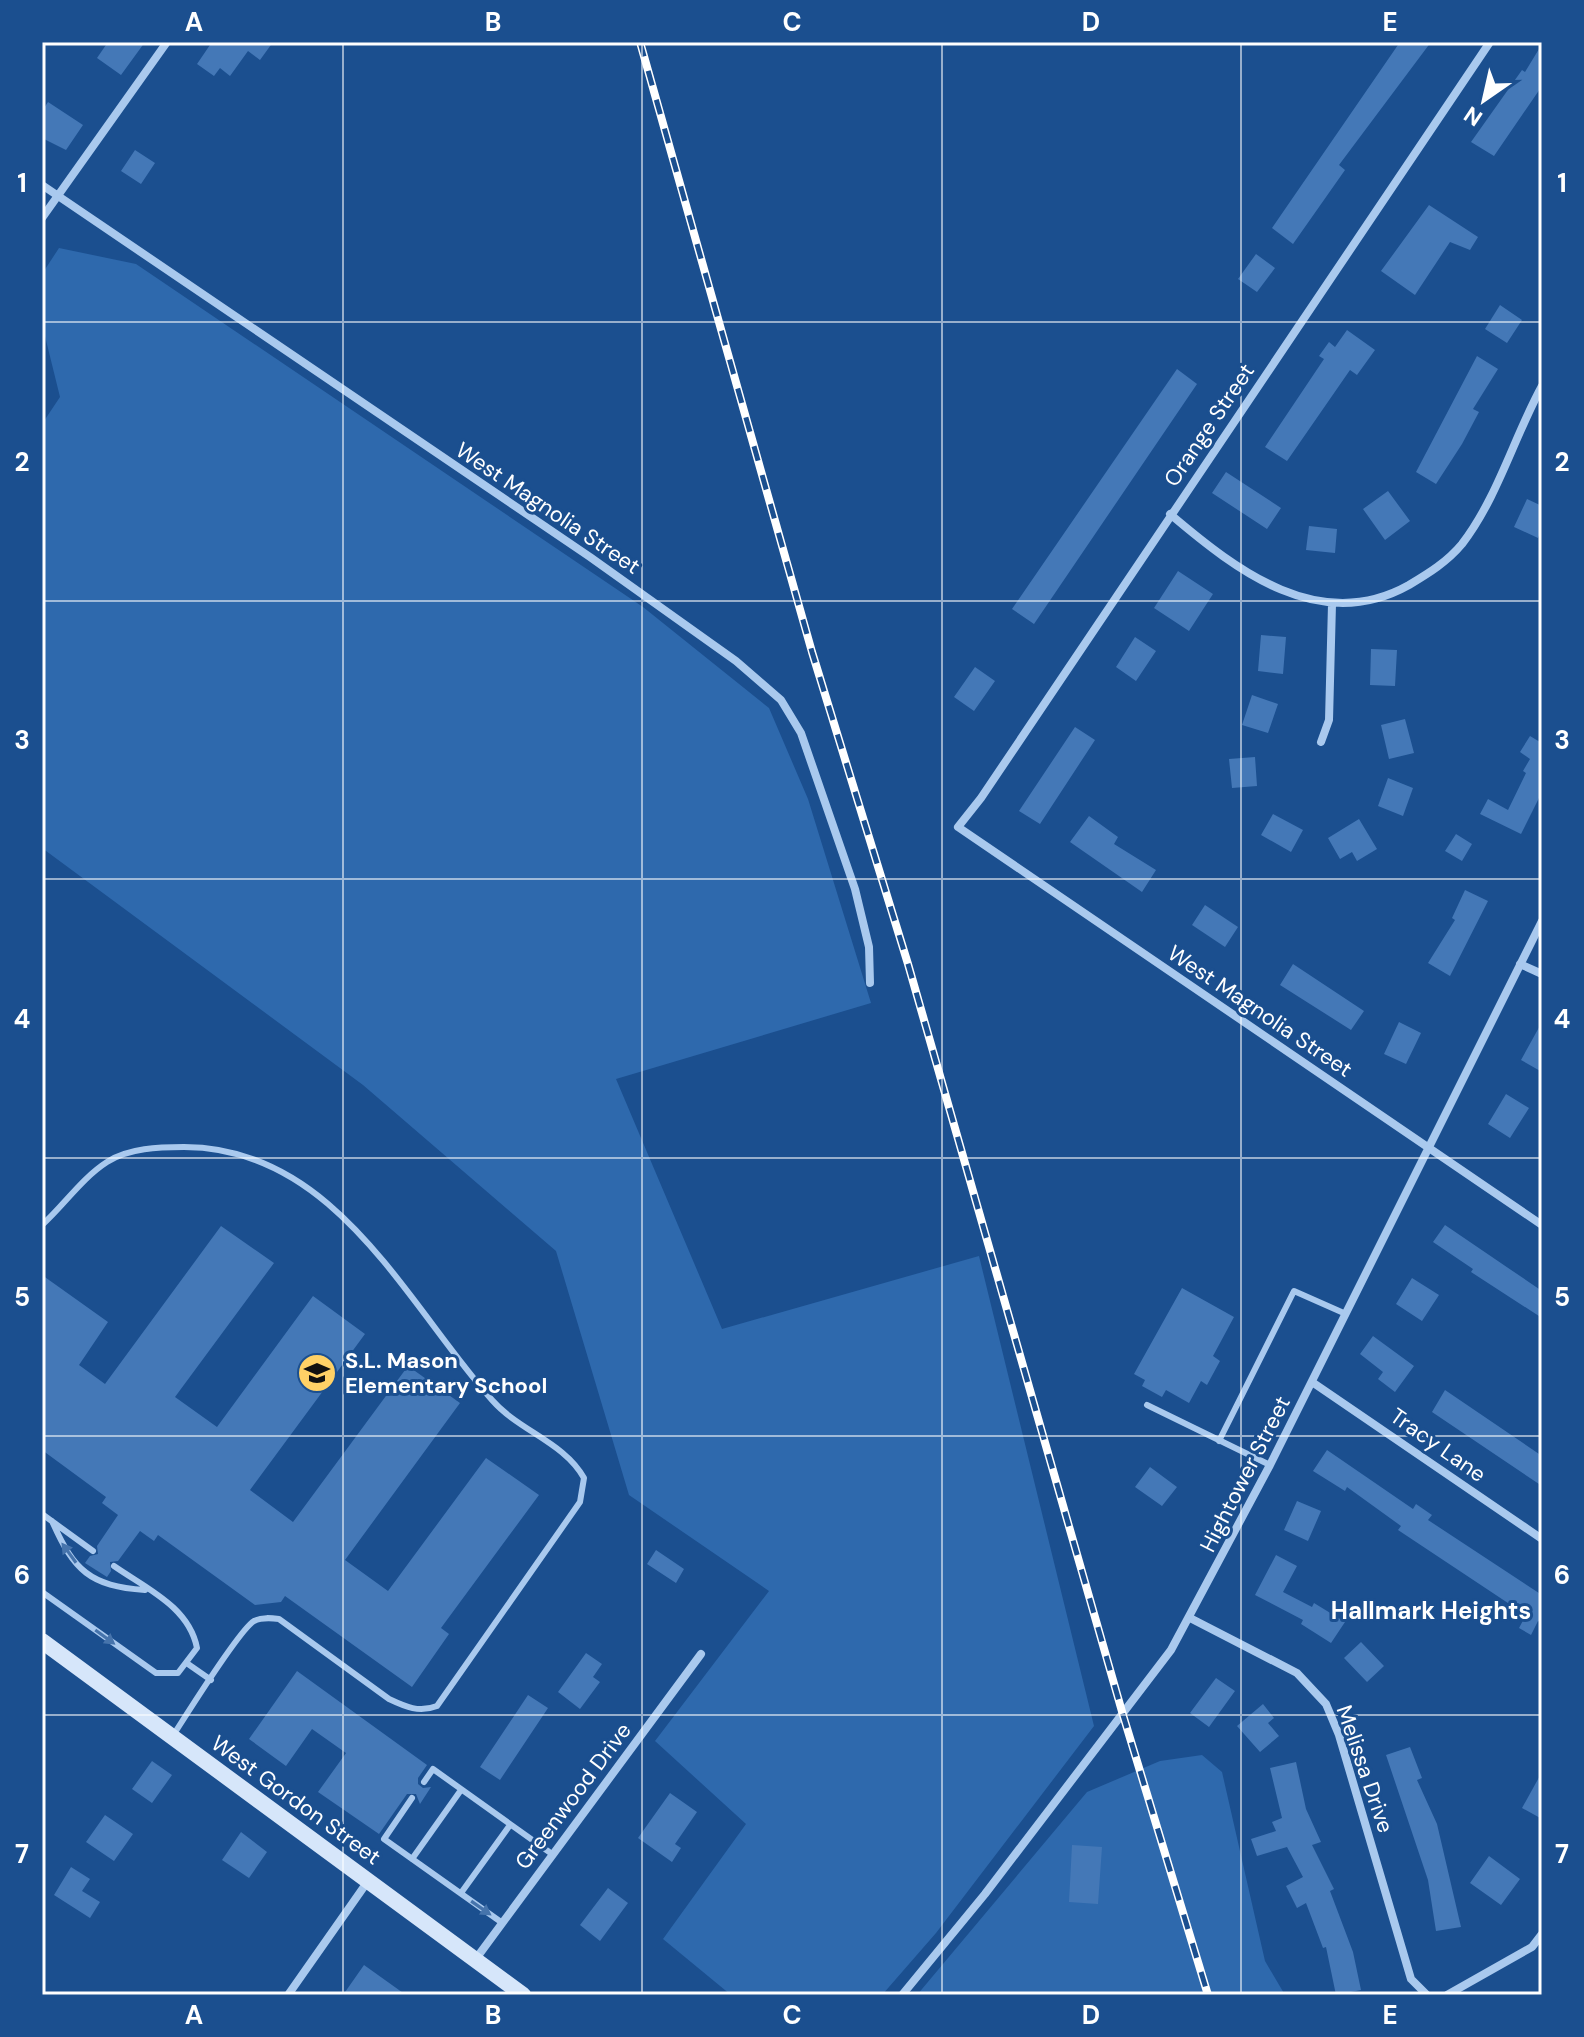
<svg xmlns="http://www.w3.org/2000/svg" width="1584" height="2037" font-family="'DM Sans',sans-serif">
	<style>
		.green { fill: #2e69ad }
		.building { fill: #4478b7 }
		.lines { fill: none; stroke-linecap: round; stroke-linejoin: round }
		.lane { stroke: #a9c9ee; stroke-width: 6 }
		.street { stroke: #a9c9ee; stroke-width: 8 }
		.secondary { stroke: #d6e6fa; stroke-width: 16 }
		.rail-casing { stroke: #fff; stroke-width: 8 }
		.rail { stroke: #1b4f8f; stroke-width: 5; stroke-dasharray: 15; stroke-linecap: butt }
		.oneway { fill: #4674ac }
		.grid { fill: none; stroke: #fff; stroke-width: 2; stroke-opacity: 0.55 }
		.labels { text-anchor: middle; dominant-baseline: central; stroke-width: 6; stroke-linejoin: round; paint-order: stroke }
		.street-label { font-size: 22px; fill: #fff; stroke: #1b4f8f }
		.poi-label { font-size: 22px; font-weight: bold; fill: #fff; stroke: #1b4f8f; text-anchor: start }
		.neighbourhood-label { font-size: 24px; font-weight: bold; fill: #fff; stroke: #1b4f8f }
		.neatline { fill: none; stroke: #fff; stroke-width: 3 }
		.grid-label { font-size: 26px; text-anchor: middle; font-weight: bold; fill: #fff }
	</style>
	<rect width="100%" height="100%" fill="#1b4f8f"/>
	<path class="green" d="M59,248L136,264L643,607L769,708L808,799L871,1003L616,1079L722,1329L979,1256L1094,1726L936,1933L882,1995H731L663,1939L746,1824L655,1741L769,1591L629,1495L556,1251L363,1085L42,848V424L60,397L42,324V274Z
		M1202,1755L1222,1772L1265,1961L1285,1995H917L1087,1792L1160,1761Z"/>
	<path class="building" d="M108,42H145L121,75L97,58Z
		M212,42H273L260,60L248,51L230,76L220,68L214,76L197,64Z
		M1400,42H1431L1339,165L1345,170L1293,244L1272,228Z
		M1542,44V86L1494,156L1471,142L1522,70L1525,72Z
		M48,102L83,125L66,150L42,138V111Z
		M135,150L155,163L141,184L121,171Z
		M1429,205L1478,237L1470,250L1450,242L1415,295L1381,271Z
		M1256,254L1275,268L1257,292L1238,279Z
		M1500,305L1522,320L1507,343L1485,329Z
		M1347,330L1375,350L1357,375L1350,370L1287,461L1265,447L1324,359L1319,356L1329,342L1335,347Z
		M1477,356L1498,369L1473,409L1479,412L1462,444L1436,484L1416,472Z
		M1177,369L1197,384L1034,624L1012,609Z
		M1226,472L1281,508L1267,529L1212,493Z
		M1388,491L1410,521L1385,540L1363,509Z
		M1527,499L1542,506V528L1538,538L1514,527Z
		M1309,526L1337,529L1335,553L1306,550Z
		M1178,571L1213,594L1189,631L1154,608Z
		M1261,635L1286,637L1283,674L1258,671Z
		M1135,637L1156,651L1136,681L1116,667Z
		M1371,649L1397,650L1395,686L1370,685Z
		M975,667L995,681L974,711L954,697Z
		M1252,695L1278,704L1268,733L1242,725Z
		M1405,719L1414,753L1389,759L1381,725Z
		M1075,727L1095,740L1040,824L1019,811Z
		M1530,736L1540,742L1542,739V792L1521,834L1480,814L1488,799L1508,810L1526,773L1523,771L1530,759L1520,752Z
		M1255,757L1257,786L1232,788L1229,759Z
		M1388,778L1413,788L1403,816L1378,806Z
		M1273,814L1303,830L1291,852L1261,835Z
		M1089,816L1118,837L1114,844L1156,870L1142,892L1070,842Z
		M1359,819L1377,849L1357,861L1352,852L1340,859L1328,838Z
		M1456,834L1472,844L1462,861L1445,851Z
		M1465,890L1488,901L1450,976L1428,963L1455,920L1452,918Z
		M1205,905L1238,927L1225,947L1192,925Z
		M1293,964L1364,1011L1351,1030L1280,985Z
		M1399,1022L1421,1033L1406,1064L1384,1054Z
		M1542,1022V1072L1521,1060Z
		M1506,1094L1529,1108L1510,1138L1488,1124Z
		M1445,1225L1542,1291V1318L1471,1272L1473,1269L1433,1242Z
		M221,1226L274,1263L175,1397L217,1427L313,1296L365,1334L250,1490L293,1522L408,1366L460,1403L345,1560L388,1591L486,1458L539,1495L441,1628L449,1634L412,1687L285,1596L281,1602L255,1605L158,1535L154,1541L140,1531L118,1561L110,1562L111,1571L107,1577L85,1563L90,1556L98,1554L97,1546L118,1515L102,1503L106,1497L42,1450V1275L108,1322L79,1365L105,1384Z
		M1412,1278L1439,1295L1422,1321L1396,1304Z
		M1182,1288L1234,1317L1213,1356L1220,1361L1207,1385L1201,1381L1189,1403L1166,1390L1162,1397L1142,1386L1145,1380L1134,1374Z
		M1373,1336L1414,1366L1395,1392L1378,1379L1383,1372L1360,1354Z
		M1445,1390L1542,1456V1486L1432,1412Z
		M1327,1450L1413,1509L1416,1504L1432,1515L1428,1520L1542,1595V1623L1538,1621L1531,1635L1519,1628L1526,1615L1398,1530L1401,1526L1347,1487L1345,1491L1313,1471Z
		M1150,1467L1177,1487L1162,1506L1135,1487Z
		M1297,1501L1321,1511L1308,1541L1284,1530Z
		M656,1550L684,1569L676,1583L647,1564Z
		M1276,1555L1297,1566L1283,1592L1312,1607L1314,1603L1345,1622L1331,1643L1301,1624L1303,1620L1255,1595Z
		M1361,1642L1384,1666L1367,1682L1344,1658Z
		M586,1653L602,1664L593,1677L600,1682L580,1709L558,1692Z
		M297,1671L427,1765L418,1778V1784L423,1788L431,1787L420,1804L416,1794H407L379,1834L318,1792L346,1753L312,1729L286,1766L249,1739Z
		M1216,1678L1235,1691L1209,1727L1190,1713Z
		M528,1695L548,1708L500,1780L480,1767Z
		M1263,1704L1274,1718L1268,1723L1279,1736L1260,1752L1237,1726Z
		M1410,1747L1422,1778L1417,1780L1437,1824L1461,1927L1436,1931L1428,1880L1386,1755Z
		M152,1761L172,1775L152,1803L132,1789Z
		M1296,1762L1306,1809L1321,1842L1312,1845L1334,1889L1330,1891L1353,1952L1361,1990L1336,1995L1326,1947L1323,1948L1306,1903L1297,1908L1286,1886L1303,1877L1287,1847L1257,1856L1251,1839L1276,1831L1272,1822L1282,1818L1270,1768Z
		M1542,1772V1819L1522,1808Z
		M670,1793L697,1812L675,1844L681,1848L672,1862L638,1838Z
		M105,1815L133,1834L114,1861L86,1842Z
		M241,1832L267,1852L249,1878L222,1860Z
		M1072,1845L1102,1847L1098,1904L1069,1902Z
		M1489,1856L1520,1879L1501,1905L1470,1883Z
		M71,1867L90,1879L82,1891L100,1902L90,1918L54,1895Z
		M608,1888L628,1903L600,1941L580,1925Z
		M364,1965L406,1995H343Z"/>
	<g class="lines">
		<path class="lane" d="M42,1225C64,1205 82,1178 107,1162C128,1148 160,1147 184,1147C335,1147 406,1303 492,1400C519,1431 564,1442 584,1478L580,1502L437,1706C419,1713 406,1707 389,1699L279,1619C271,1618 262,1617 254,1621C239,1630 187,1714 174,1734
			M1147,1405L1270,1465
			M1219,1441L1294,1291L1346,1314
			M42,1514L93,1551
			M52,1521C74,1571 90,1586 145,1590
			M42,1592L156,1673H178L197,1648C189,1607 147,1589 114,1566
			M188,1664L211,1680
			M424,1782L433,1769L552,1854
			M412,1798L384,1839L501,1922
			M412,1859L461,1790
			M461,1893L510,1825"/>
		<path class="street" d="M1490,42L981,798L958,827L1542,1225
			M42,185L590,557L736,661L781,700L801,733L855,889L869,947L870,983
			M42,218L167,42
			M1170,514C1237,571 1320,635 1409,585C1429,573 1447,562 1462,544C1498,497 1514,437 1542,386
			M1321,742L1329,720L1332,604
			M1520,964L1542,974
			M1312,1382L1542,1539
			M1190,1618L1297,1673L1326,1704L1339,1735L1411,1979L1427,1995
			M475,1960L701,1654
			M288,1995L368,1881
			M902,1995L985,1894L1171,1650L1270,1465L1542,921
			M1447,1995L1532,1947L1542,1934"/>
		<path class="secondary" d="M42,1641L523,1995"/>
		<defs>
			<path id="rail" d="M640,42L812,652L908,964L1123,1715L1208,1995"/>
		</defs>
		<use href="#rail" class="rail-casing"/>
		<use href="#rail" class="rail"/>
	</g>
	<defs><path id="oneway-solid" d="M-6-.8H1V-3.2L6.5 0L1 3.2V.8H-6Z" transform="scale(2)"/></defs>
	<g class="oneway">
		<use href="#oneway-solid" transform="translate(69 1553) rotate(-126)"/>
		<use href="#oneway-solid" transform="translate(105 1637) rotate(36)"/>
		<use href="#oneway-solid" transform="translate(481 1908) rotate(35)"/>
	</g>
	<path class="grid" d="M343,42V1995M642,42V1995M942,42V1995M1241,42V1995M42,322H1542M42,601H1542M42,879H1542M42,1158H1542M42,1436H1542M42,1715H1542"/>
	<defs>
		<symbol id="school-disc" viewBox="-11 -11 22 22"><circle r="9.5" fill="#ffd166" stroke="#1b4f8f"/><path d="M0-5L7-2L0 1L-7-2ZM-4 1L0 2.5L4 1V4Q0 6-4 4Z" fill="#111"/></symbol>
	</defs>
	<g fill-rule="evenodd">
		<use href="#school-disc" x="295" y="1351" width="44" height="44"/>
	</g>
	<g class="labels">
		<g class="street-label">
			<text transform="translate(1209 425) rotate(-56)">Orange Street</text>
			<text transform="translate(548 508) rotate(34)">West Magnolia Street</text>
			<text transform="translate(1260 1011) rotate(34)">West Magnolia Street</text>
			<text transform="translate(1438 1445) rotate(35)">Tracy Lane</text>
			<text transform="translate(1245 1474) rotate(-63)">Hightower Street</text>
			<text transform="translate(1365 1769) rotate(71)">Melissa Drive</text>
			<text transform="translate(573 1796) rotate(-53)">Greenwood Drive</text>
			<text transform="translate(296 1800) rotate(36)">West Gordon Street</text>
		</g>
		<g class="poi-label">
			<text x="345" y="1360">S.L. Mason<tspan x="345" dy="25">Elementary School</tspan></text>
		</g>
		<g class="neighbourhood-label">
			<text x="1431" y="1610">Hallmark Heights</text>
		</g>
	</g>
	<rect width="1584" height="2037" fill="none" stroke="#1b4f8f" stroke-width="88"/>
	<g transform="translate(1484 100) rotate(214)" stroke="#1b4f8f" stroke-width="6" paint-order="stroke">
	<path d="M0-6L14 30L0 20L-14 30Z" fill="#ffffff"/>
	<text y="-12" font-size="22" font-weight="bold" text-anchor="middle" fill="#ffffff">N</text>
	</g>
	<rect x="44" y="44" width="1496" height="1949" class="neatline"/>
	<g class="grid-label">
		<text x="194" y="31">A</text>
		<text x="493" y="31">B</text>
		<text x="792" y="31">C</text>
		<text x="1091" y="31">D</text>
		<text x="1390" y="31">E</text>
		<text x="22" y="192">1</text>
		<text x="1562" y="192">1</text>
		<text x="22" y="471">2</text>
		<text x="1562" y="471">2</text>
		<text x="22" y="749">3</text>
		<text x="1562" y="749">3</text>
		<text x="22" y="1028">4</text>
		<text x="1562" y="1028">4</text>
		<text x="22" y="1306">5</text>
		<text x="1562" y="1306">5</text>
		<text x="22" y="1584">6</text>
		<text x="1562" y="1584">6</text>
		<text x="22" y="1863">7</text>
		<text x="1562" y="1863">7</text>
		<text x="194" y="2024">A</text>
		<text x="493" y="2024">B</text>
		<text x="792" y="2024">C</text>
		<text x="1091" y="2024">D</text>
		<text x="1390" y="2024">E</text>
	</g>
</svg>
